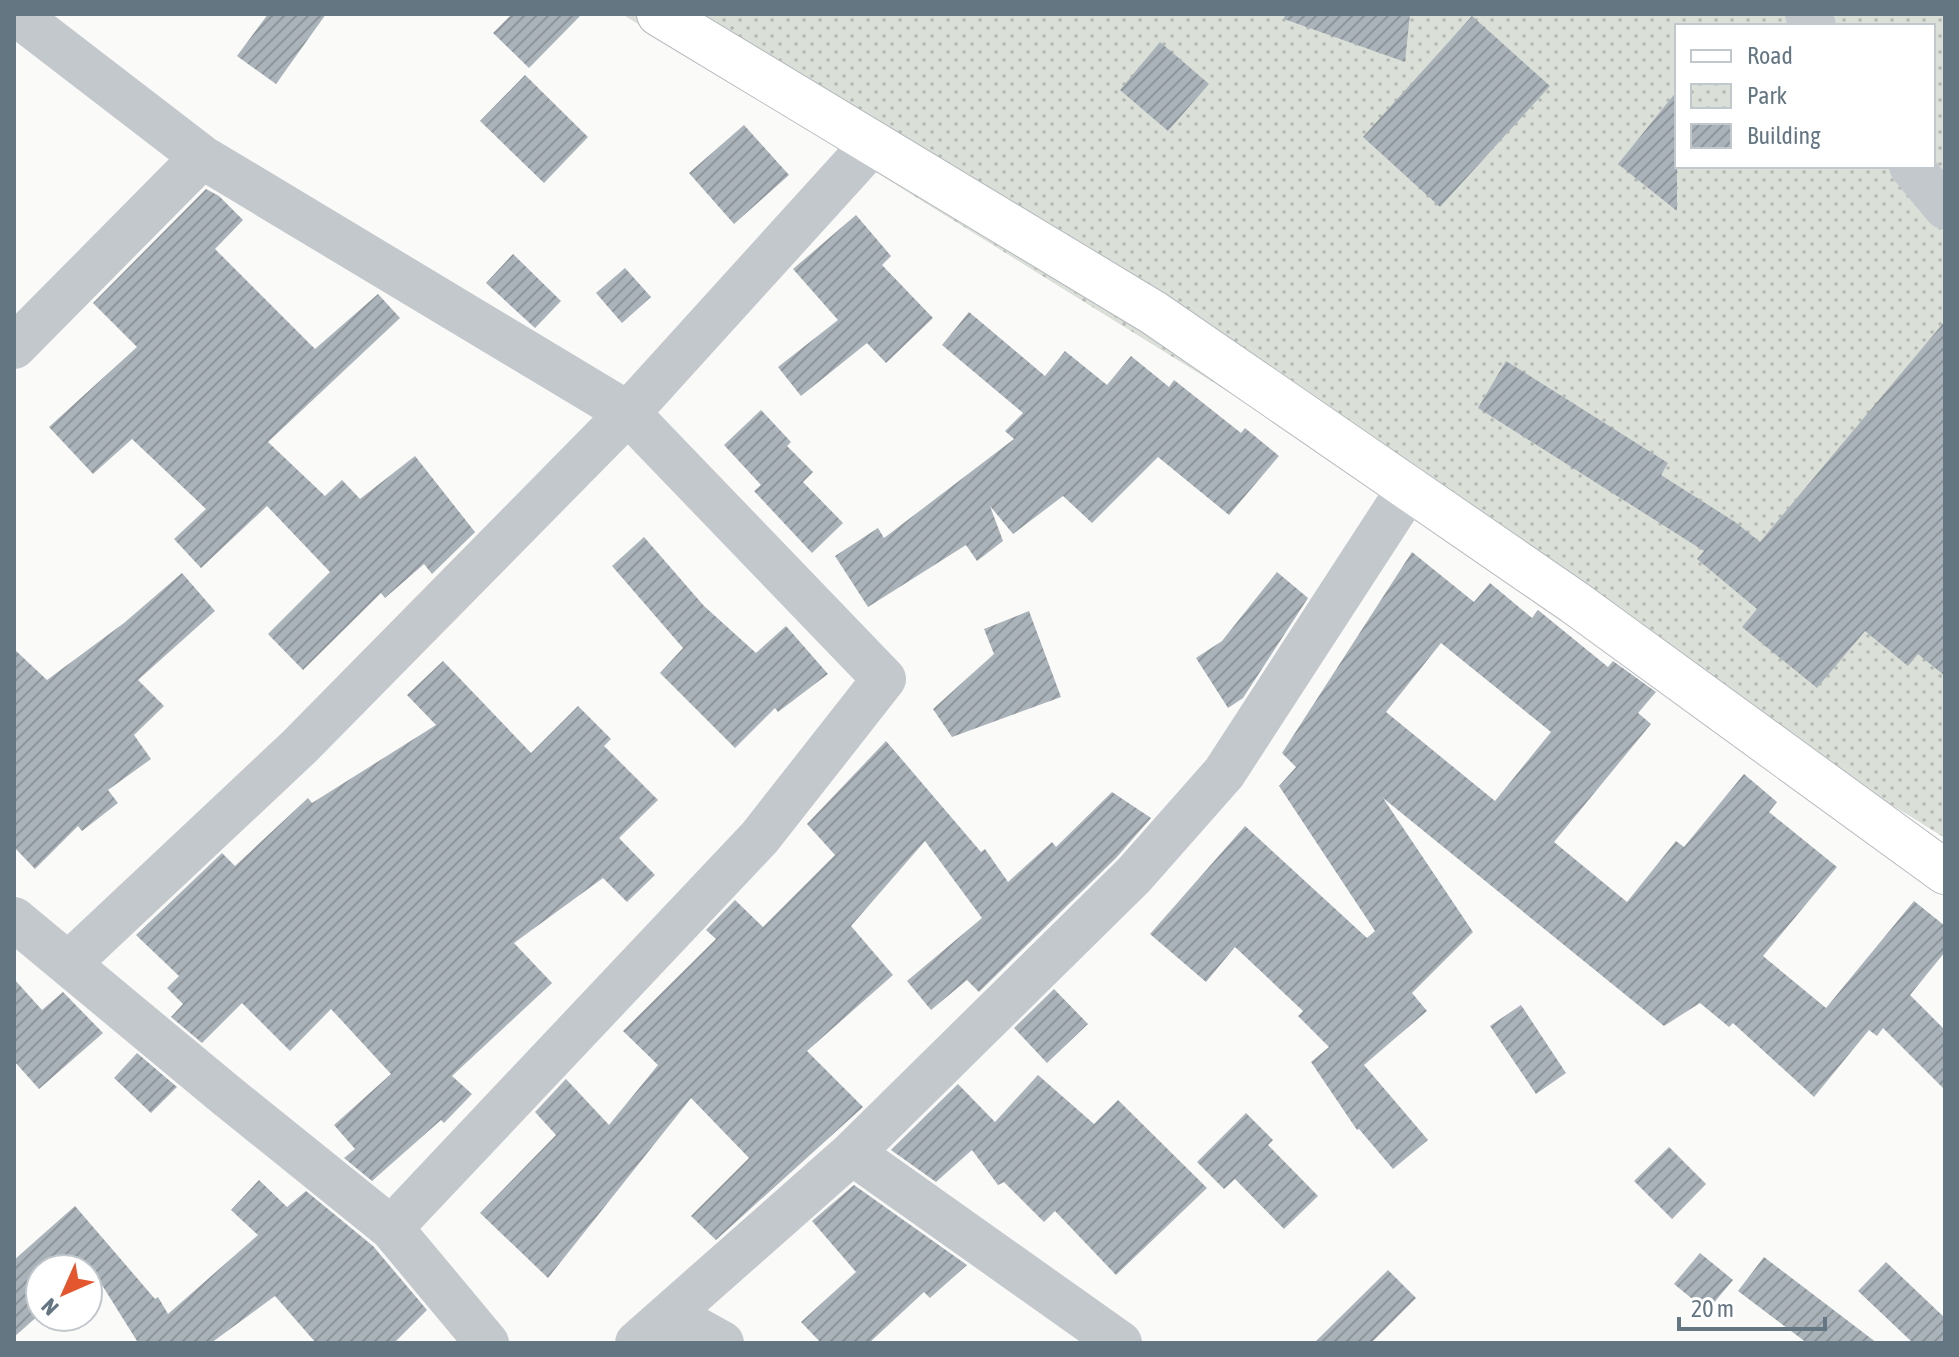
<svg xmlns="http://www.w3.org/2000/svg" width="1959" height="1357" font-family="'Asap Condensed',sans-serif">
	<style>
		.park { fill: url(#park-dots); fill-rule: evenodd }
		.building { fill: url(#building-hatch); fill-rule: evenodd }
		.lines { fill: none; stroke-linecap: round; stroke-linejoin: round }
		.major-casing { stroke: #b5babe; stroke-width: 46 }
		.minor { stroke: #c3c8cc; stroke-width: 44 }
		.major { stroke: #fff; stroke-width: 44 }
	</style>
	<defs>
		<pattern id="park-dots" width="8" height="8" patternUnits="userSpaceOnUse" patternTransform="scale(2)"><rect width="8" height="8" fill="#dadfd7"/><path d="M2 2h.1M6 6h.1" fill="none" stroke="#b4b9b4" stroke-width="1.8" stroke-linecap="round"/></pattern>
		<pattern id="building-hatch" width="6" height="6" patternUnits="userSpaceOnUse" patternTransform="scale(2)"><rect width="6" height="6" fill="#aab3b9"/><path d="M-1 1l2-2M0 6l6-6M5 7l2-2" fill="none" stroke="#8e969c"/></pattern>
	</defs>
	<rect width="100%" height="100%" fill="#fafaf8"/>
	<path class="park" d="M622,14H1945V838ZM1677,26H1933V166H1677Z"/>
	<path class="building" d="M268,14H326L276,84L237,56Z
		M512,14H582L529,68L493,33Z
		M1285,14H1410L1405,62L1284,19Z
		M1472,16L1550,86L1440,207L1363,137Z
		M1160,42L1209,84L1168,131L1120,90Z
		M525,75L588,137L544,183L480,121Z
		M1677,91V211L1618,164Z
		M744,125L789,175L734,224L689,173Z
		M206,189L219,196L243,220L215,249L315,349L378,294L400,318L268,442L325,496L342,480L360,499L415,456L475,532L432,574L424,564L385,598L381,593L303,670L268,634L330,572L267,506L201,568L174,539L206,509L132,439L93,474L49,427L137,347L93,303Z
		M856,215L891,256L882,265L933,318L886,363L867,343L801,396L778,367L838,320L793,269Z
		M513,254L561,301L535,328L486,283Z
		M625,268L651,297L622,323L596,293Z
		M969,312L1045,376L1065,351L1107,385L1131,356L1169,387L1174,380L1241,433L1245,428L1279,456L1229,515L1158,457L1092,523L1063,496L1013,534L990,506L1003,541L977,561L966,545L868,607L835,556L878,528L884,538L1014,439L1005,431L1023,413L942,345Z
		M1945,321V676L1918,654L1908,666L1865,631L1817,688L1742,627L1757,609L1697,559L1704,551L1478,408L1506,361L1668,463L1661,475L1735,522L1760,542Z
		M761,410L791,442L787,446L813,472L803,482L843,523L812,553L754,491L761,485L724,445Z
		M644,537L704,606L756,653L786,626L828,674L778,712L775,708L735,748L660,673L683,648L612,566Z
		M1412,552L1474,602L1490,583L1532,618L1538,610L1608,667L1613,661L1656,692L1638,713L1651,724L1554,842L1627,902L1676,841L1684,847L1744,774L1777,802L1769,812L1837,867L1763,956L1826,1008L1914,901L1945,926V952L1910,995L1945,1030V1090L1883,1028L1877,1036L1869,1030L1814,1097L1733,1023L1729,1027L1700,1003L1664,1026L1383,798L1473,932L1412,993L1427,1011L1364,1065L1428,1140L1393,1169L1359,1129L1357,1130L1311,1062L1329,1047L1298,1016L1303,1011L1235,947L1206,982L1150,934L1245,826L1367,938L1375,931L1279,786L1296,767L1282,753ZM1441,643L1551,732L1495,801L1386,712Z
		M1277,572L1308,598L1243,698L1228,708L1196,658L1222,641Z
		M182,573L215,611L138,680L164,706L134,735L151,759L108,790L118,803L82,831L78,826L35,869L14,847V649L47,680L124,623Z
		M1029,611L1061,697L952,737L933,709L994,654L984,629Z
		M443,661L531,753L578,706L611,739L604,746L658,800L619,838L655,875L627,902L603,878L514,943L552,983L452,1076L472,1094L444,1123L441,1120L372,1181L344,1158L355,1149L334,1125L391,1074L331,1009L290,1051L242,1003L202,1043L171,1017L183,1004L167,988L179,976L136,935L222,853L235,866L308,798L312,803L436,725L407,695Z
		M886,741L981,852L985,849L1008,882L1052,842L1056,847L1112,792L1151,818L1116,858L979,992L967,980L931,1010L907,981L982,918L925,841L851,926L893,975L807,1051L863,1107L716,1240L691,1216L749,1158L691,1098L548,1278L480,1213L556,1135L535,1112L566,1079L609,1125L658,1065L623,1031L716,939L706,930L735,900L763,927L835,855L807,824Z
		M14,979L42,1010L63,992L103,1033L39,1089L14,1061Z
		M1054,989L1088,1024L1047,1063L1014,1028Z
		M1521,1005L1566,1073L1536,1094L1490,1026Z
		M137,1053L177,1087L151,1113L114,1078Z
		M1038,1075L1094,1124L1118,1100L1207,1188L1116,1275L1055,1211L1044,1222L1004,1182L998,1185L972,1150L936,1182L891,1150L958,1084L995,1122Z
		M1246,1113L1273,1140L1268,1145L1318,1196L1284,1229L1235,1179L1224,1189L1197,1162Z
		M1669,1147L1706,1184L1672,1219L1634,1181Z
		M259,1180L287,1207L306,1191L373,1246L427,1310L394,1343H316L275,1296L211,1343H135L137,1341L92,1269L88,1273V1269H40V1314L14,1337V1260L75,1206L155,1299L158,1297L168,1314L258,1235L231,1210Z
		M854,1185L967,1265L930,1298L924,1292L869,1343H821L801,1322L856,1272L812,1221Z
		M1700,1253L1733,1280L1707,1311L1674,1284Z
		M1764,1257L1877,1343H1807L1738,1291Z
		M1886,1262L1945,1318V1343H1913L1858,1291Z
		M1388,1270L1416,1298L1371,1343H1314Z"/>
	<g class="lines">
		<defs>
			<path id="major" d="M659,14L1154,313L1574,602L1945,872"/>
		</defs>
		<use href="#major" class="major-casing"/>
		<path class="minor" d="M16,14L202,157L628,413L884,679L760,837L391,1228
			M1807,14L1814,26
			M1911,166L1945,207
			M14,347L202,157
			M14,919L226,1095L391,1228L487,1343
			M68,964L299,747L628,413L873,143
			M852,1153L1120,1343
			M670,1314L722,1343
			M637,1343L852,1153L1134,875L1224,773L1409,488"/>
		<use href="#major" class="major"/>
	</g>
	<rect width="1959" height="1357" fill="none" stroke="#657683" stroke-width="32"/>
	<rect x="1675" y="24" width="260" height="144" fill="#ffffff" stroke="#c1c8cd" stroke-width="2"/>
	<rect x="1691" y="50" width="40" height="12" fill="#ffffff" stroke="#c1c8cd" stroke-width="2"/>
	<text x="1747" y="64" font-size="24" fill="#657683">Road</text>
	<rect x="1691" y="84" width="40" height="24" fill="url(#park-dots)" stroke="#c1c8cd" stroke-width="2"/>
	<text x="1747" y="104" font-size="24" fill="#657683">Park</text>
	<rect x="1691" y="124" width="40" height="24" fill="url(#building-hatch)" stroke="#c1c8cd" stroke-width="2"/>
	<text x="1747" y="144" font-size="24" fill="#657683">Building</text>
	<g transform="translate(64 1293) rotate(225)"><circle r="38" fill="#ffffff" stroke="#c1c8cd" stroke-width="2"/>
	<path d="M0-6L14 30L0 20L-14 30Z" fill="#e4572e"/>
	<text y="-12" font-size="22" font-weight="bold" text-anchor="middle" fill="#657683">N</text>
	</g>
	<path d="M1679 1317v12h146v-12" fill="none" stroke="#657683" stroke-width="4"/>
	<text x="1691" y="1317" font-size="24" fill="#657683" stroke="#ffffff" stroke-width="6" paint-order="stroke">20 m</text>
</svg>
